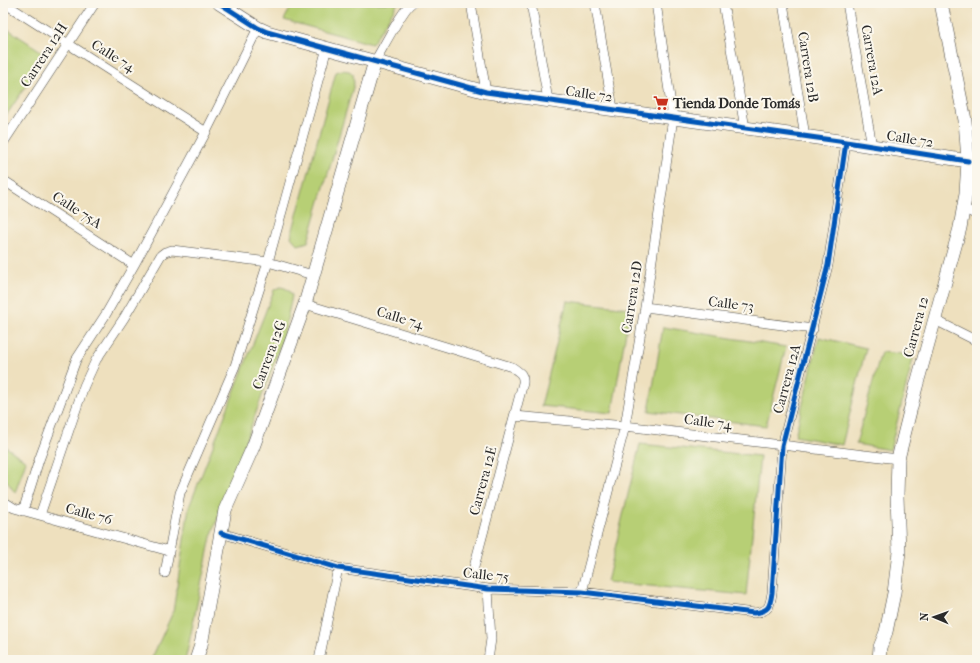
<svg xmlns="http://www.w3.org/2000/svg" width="980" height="663" font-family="'IM FELL French Canon',serif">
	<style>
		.green { fill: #b7cf74; stroke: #717d50 }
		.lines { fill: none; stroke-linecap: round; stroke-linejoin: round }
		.street-casing { stroke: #484641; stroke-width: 10 }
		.secondary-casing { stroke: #484641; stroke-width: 14 }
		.street { stroke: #fff; stroke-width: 9 }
		.secondary { stroke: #fff; stroke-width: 13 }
		.cycleway-casing { stroke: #fbf7ec; stroke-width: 8 }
		.cycleway { stroke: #0057b8; stroke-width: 5 }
		.labels { text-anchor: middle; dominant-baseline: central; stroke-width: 4; stroke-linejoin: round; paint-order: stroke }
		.street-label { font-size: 14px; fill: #2b2b2b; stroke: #fbf7ec }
		.poi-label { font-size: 14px; font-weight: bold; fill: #2b2b2b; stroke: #fbf7ec; text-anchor: start }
	</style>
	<rect width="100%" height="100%" fill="#fbf7ec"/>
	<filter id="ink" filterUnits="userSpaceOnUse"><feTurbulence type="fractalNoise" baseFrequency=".025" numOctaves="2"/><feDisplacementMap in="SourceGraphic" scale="8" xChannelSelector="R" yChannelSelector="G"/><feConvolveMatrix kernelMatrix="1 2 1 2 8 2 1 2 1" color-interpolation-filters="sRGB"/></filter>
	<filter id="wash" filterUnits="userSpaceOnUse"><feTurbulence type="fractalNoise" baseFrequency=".012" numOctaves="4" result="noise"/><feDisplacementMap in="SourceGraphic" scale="16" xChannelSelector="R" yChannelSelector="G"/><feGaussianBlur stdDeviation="0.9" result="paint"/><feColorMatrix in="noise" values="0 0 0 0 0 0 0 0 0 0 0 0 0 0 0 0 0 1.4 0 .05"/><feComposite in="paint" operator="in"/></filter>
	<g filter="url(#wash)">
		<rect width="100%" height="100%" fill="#eee0be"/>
		<path class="green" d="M293,3H398L372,44L284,20Z
			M3,26L47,55L3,120Z
			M342,70L349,71L353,74L354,84L308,242L298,245L291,237L336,72Z
			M280,287C286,288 289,289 292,296L283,338L211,537L186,657L184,660H151L173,612L189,507L274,290Z
			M567,301L630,308L612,413L541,406Z
			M663,327L786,347L766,426L649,411Z
			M819,337L866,348L842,445L795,436Z
			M881,352L914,355L890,450L856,444Z
			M640,444L760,456L746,595L607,582Z
			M3,445L26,461L15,493L3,475Z"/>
	</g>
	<g filter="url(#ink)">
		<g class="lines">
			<defs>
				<path id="street" d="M4,3L206,132
					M471,3L486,92
					M531,3L548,100
					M595,3L613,109
					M723,3L745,128
					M783,3L805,136
					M847,3L872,146
					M973,3L977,6
					M375,61C382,50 403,8 412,3
					M3,143L95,3
					M3,180L134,265
					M963,208L977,215
					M305,304L512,367C519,372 524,374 523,383L469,586
					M645,307L813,329
					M935,320L977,341
					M515,416L625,426L898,459
					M3,501L14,508L169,551
					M23,511L39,460L76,360L106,314L134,265L206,132L258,28
					M40,515L84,386L96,360L124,318L161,255L165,252L172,250L268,262L313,275
					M221,533L338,568L488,589L582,592L754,613C769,611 770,607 772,593L782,446L828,265L846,142
					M165,573L180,493L235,366L268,262L327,48
					M582,592L625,426L645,307L673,118L656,3
					M319,660L338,568
					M488,660L491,639L488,589"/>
				<path id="secondary" d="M219,3L258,28L267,32L486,92L846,142L968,161
					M196,660L201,645L225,510L253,447L305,304L375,61
					M879,660L880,647L886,632L894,593L899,552L897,496L898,459L916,387L960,228L966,193L968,161L965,120L941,3"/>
			</defs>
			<use href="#street" class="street-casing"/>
			<use href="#secondary" class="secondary-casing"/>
			<use href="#street" class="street"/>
			<use href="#secondary" class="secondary"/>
			<defs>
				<path id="cycleway" d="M219,3L258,28L267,32L486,92L846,142L968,161
					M221,533L338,568L488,589L582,592L754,613C769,611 770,607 772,593L782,446L828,265L846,142"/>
			</defs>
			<use href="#cycleway" class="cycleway-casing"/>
			<use href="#cycleway" class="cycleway"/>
		</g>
	</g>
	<defs>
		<symbol id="supermarket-bare" viewBox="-9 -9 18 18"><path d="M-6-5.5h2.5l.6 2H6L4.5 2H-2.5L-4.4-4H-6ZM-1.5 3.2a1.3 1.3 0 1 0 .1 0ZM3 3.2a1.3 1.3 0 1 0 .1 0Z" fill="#c8321e" stroke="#fbf7ec" stroke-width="2.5" paint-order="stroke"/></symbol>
	</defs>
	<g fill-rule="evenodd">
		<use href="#supermarket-bare" x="650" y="92" width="22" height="22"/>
	</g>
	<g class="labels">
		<g class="street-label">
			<text transform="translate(44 55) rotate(-57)">Carrera 12H</text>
			<text transform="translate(113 56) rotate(32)">Calle 74</text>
			<text transform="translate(872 60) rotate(80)">Carrera 12A</text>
			<text transform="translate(808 67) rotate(81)">Carrera 12B</text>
			<text transform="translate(589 94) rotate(8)">Calle 72</text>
			<text transform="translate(910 139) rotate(9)">Calle 72</text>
			<text transform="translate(77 210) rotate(33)">Calle 75A</text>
			<text transform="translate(632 297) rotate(-81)">Carrera 12D</text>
			<text transform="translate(731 304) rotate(7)">Calle 73</text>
			<text transform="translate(400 318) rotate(17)">Calle 74</text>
			<text transform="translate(916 327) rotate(-75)">Carrera 12</text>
			<text transform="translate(269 355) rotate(-70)">Carrera 12G</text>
			<text transform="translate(787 379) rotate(-75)">Carrera 12A</text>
			<text transform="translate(708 422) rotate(7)">Calle 74</text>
			<text transform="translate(483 481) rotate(-75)">Carrera 12E</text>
			<text transform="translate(89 514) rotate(15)">Calle 76</text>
			<text transform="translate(486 575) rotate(6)">Calle 75</text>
		</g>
		<g class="poi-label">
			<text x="673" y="103">Tienda Donde Tomás</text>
		</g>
	</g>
	<rect width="980" height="663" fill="none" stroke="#fbf7ec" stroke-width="16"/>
	<g transform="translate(934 617) rotate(272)" stroke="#fbf7ec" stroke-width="3" paint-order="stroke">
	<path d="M0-3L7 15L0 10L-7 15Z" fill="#2b2b2b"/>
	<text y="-6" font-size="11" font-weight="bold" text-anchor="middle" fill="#2b2b2b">N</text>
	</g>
</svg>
